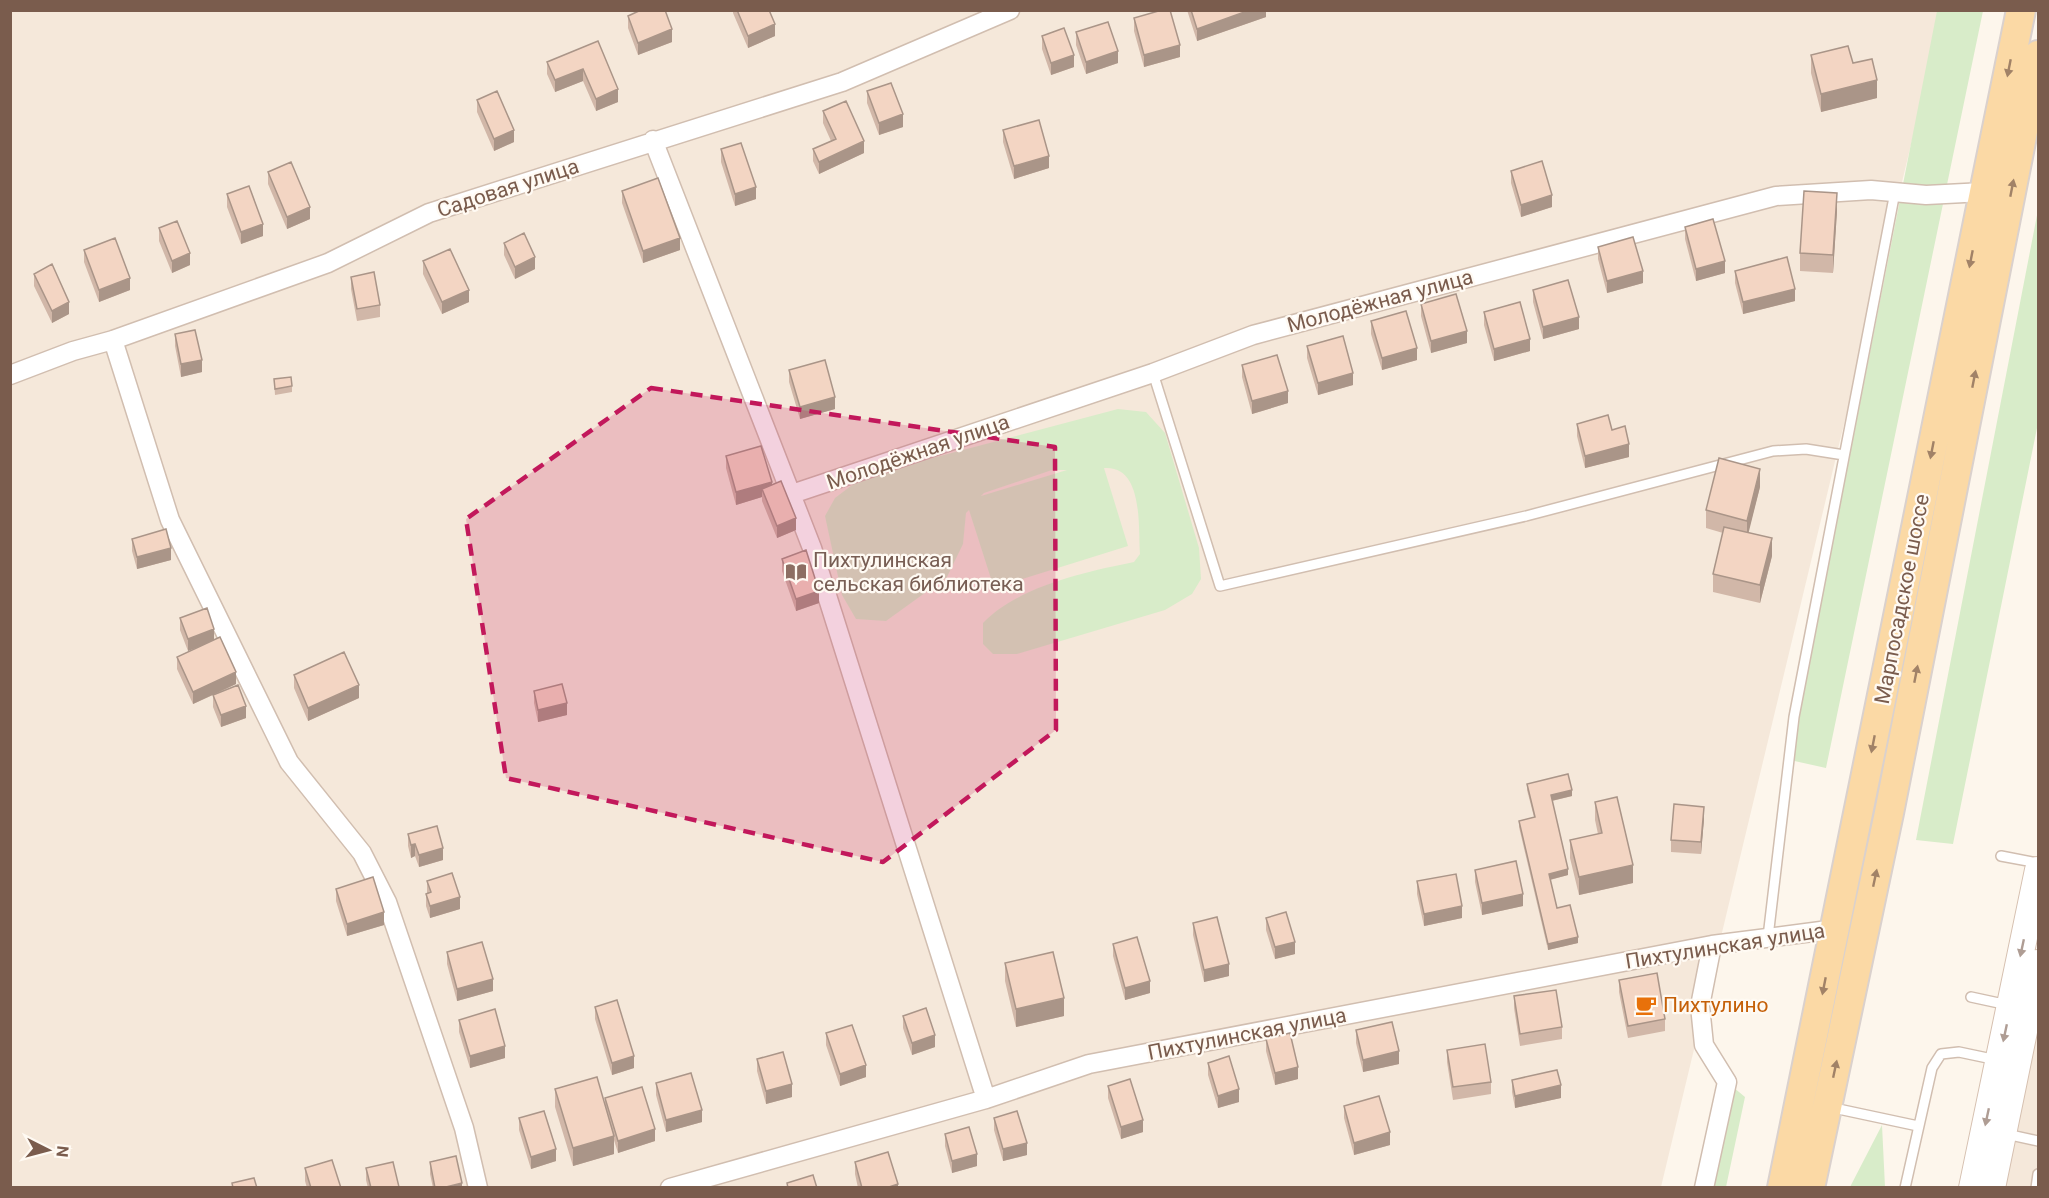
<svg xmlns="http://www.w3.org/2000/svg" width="2049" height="1198" font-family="Roboto,sans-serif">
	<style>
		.residential { fill: #f5e8da }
		.green { fill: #d8ecc9; fill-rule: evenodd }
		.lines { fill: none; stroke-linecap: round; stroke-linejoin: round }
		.lane-casing { stroke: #d1beb0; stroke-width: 12 }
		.street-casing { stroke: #d1beb0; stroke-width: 21 }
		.secondary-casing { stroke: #d6c0b0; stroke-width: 28 }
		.primary-casing { stroke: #dad1cd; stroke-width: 32 }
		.lane { stroke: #fff; stroke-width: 9 }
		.street { stroke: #fff; stroke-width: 18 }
		.secondary { stroke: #fff; stroke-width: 26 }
		.primary { stroke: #fbd9a5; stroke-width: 28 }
		.wall { fill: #d1b7a8 }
		.shaded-wall { fill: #aa9588 }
		.building { fill: #f3d5c3; stroke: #aa9588; stroke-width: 1.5 }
		.oneway { fill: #a18267 }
		.oneway2 { fill: #af9d94 }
		.marked { fill: #c2185b; fill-opacity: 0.2; stroke: #c2185b; stroke-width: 4.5; stroke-dasharray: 12 8; stroke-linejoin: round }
		.labels { text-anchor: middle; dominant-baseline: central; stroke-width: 4.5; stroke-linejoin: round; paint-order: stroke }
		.street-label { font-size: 21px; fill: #7a5c4d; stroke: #fffaf3 }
		.education-label { font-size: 21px; fill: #785e54; stroke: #fffaf3; text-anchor: start }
		.food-label { font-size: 21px; fill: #c56008; stroke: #fffaf3; text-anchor: start }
	</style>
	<rect width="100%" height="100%" fill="#fdf6ec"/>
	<path class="residential" d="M10,11H1943L1661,1187H11Z
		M2038,1012V1187H2001Z"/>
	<path class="green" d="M1937,11H1983L1826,768L1790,760Z
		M2038,210V423L1953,844L1916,840Z
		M1118,409L1146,412L1165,433L1199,548L1201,579L1192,594L1165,610L1017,654H993L983,644V623C1019,586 1085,572 1134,562L1140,554C1138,528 1144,465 1104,468L1128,546L994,588L969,510L966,513L963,544L947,577L886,621L856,619L842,595L825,516L835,498L864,476ZM1052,470H1067L981,496L984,493Z
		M1727,1082L1745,1097L1726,1187L1704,1188Z
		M1882,1125L1885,1187H1850Z"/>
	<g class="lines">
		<defs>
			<path id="lane" d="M1153,373L1220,586L1526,516L1773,451L1806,449L1844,455
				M2001,856L2038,863
				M1768,937L1794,717L1895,192
				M1971,997L2008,1005
				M1829,1107L1918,1126
				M2006,1134L2038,1141
				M1905,1188L1932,1068L1941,1054L1959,1052L1997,1060
				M2036,1188L2038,1174"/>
			<path id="street" d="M653,140L812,548L986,1099
				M113,340L170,520L289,762L362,853L387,902L464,1128L478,1188
				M10,375L73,351L113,340L328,263L429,213L842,82L1010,10
				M792,494L1153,373L1253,335L1776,196L1871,190L1926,195L1984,192
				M670,1188L986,1099L1089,1064L1712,945L1836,929
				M1704,1188L1727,1082L1704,1045L1700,1006L1712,945"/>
			<path id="secondary" d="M1972,1188L2038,870
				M1992,1188L2038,963"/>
			<path id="primary" d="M1782,1188L2021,10
				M1810,1188L1889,813L2038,55"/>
		</defs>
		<use href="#lane" class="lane-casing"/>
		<use href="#street" class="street-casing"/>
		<use href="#secondary" class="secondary-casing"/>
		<use href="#primary" class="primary-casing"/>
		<use href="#lane" class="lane"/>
		<use href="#street" class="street"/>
		<use href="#secondary" class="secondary"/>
		<use href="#primary" class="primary"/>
	</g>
	<path class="wall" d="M733,10H769L775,36L748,48L733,13Z
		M1187,10H1266V17L1197,41Z
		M628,16L672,42L638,55L628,28Z
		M1134,18L1180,57L1144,67L1134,31Z
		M1076,32L1118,63L1086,74L1076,45Z
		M1042,36L1074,67L1051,75L1042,49Z
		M598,41L618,102L596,111L583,81L555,92L547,74V62Z
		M1811,55L1853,63L1877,98L1821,112L1811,73Z
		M867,91L903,127L879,135L867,103Z
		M477,100L514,142L494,151L477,112Z
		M823,111L864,153L819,174L813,161V149L831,141L823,123Z
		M1003,130L1049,168L1014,179L1003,142Z
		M721,149L756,199L735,206L721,162Z
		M1511,171L1552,207L1521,217L1511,183Z
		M268,172L310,219L287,229L268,184Z
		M622,191L680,250L643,263L622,203Z
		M227,194L263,236L241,244L227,207Z
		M1837,211L1833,273L1800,271V253Z
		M1685,227L1725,273L1696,281L1685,239Z
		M159,228L190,265L172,273L159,241Z
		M504,243L535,269L515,279L504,255Z
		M1598,247L1643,283L1607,293L1598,259Z
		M84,250L130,290L99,302L84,262Z
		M423,261L469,302L442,314L423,274Z
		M1735,271L1795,301L1743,314L1735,283Z
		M34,274L69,314L52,323L34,286Z
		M351,277L380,305V317L357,321L351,289Z
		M1533,290L1579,329L1543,339L1533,302Z
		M1421,304L1467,343L1431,353L1421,316Z
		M1484,312L1530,351L1494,361L1484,325Z
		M1371,321L1417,360L1382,370L1371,334Z
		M175,334L202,372L181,377L175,346Z
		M1307,346L1353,385L1318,395L1307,358Z
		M1242,365L1288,403L1252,414L1242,377Z
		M789,370L835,409L800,419L789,382Z
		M274,379L292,386V392L275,395Z
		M1577,424L1612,430L1629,457L1585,468L1577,436Z
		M726,456L772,485L796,530L777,538L762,501V497L736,505L726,468Z
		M1760,487L1748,532L1772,556L1760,603L1713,592V574L1723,533L1706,528V510Z
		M132,539L171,560L137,569L132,551Z
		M782,559L819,603L796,611L782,571Z
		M180,618L214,640L236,684L218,693L246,718L221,727L213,707V695L193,704L177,669V657L198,647L188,651L180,630Z
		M294,675L359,698L308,721L294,688Z
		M534,691L567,715L538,722L534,703Z
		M1527,784L1572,796L1552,801L1568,875L1550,880L1557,908L1578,943L1548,950L1519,827V821L1534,817L1527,790Z
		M1595,802L1633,883L1579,895L1570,858V840L1598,834L1595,820Z
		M1704,819L1701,854L1671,852V840Z
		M408,834L443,860L419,867L415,856L411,858L408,846Z
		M1475,870L1523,906L1482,915L1475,882Z
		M427,881L460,909L430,918L426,906V894L427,893Z
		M1417,881L1462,918L1424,926L1417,894Z
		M336,889L384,925L347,936L336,901Z
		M1266,918L1295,954L1275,959L1266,930Z
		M1193,923L1229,976L1204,982L1193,935Z
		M1113,944L1150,993L1125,1000L1113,956Z
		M447,952L493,991L457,1001L447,964Z
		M1005,963L1064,1016L1016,1027L1005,981Z
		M1619,980L1665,1019V1031L1628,1038L1619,992Z
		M1514,996L1562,1027V1039L1520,1046L1514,1008Z
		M595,1007L634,1068L612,1075L595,1019Z
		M903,1016L935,1047L912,1055L903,1028Z
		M459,1020L505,1058L470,1068L459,1032Z
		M1356,1030L1399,1064L1363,1072L1356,1043Z
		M826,1033L866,1077L840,1086L826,1045Z
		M1266,1039L1298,1079L1275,1085L1266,1051Z
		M1447,1050L1491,1082V1094L1453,1100L1447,1062Z
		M757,1059L792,1097L766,1104L757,1071Z
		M1208,1063L1239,1102L1218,1108L1208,1075Z
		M1512,1080L1561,1098L1515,1108L1512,1092Z
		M656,1083L702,1122L666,1132L656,1095Z
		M1108,1086L1143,1132L1121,1139L1108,1098Z
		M555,1089L605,1104V1098L655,1141L618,1153L614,1140V1154L573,1166L555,1107Z
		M1344,1106L1390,1145L1354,1155L1344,1118Z
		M519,1118L556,1161L531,1169L519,1130Z
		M994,1118L1027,1155L1003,1161L994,1130Z
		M945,1134L977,1166L952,1173L945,1146Z
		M430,1162L462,1188H433L430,1174Z
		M855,1162L898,1188H858L855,1174Z
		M305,1168L341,1188H307L305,1181Z
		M366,1168L399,1188H368L366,1180Z"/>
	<path class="shaded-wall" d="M1250,10H1266V17L1197,41V29Z
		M775,24V36L748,48V36Z
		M672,29V42L638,55V43Z
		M1180,45V57L1144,67V55Z
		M1118,51V63L1086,74V62Z
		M1074,55V67L1051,75V63Z
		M583,69V81L555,92V80Z
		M1877,80V98L1821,112V94Z
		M618,89V102L596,111V99Z
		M903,114V127L879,135V123Z
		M514,130V142L494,151V139Z
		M864,141V153L819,174V162Z
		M1049,156V168L1014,179V166Z
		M756,187V199L735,206V194Z
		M1837,193V211L1833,273V255Z
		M1552,195V207L1521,217V205Z
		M310,207V219L287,229V217Z
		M263,224V236L241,244V232Z
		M680,238V250L643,263V251Z
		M190,253V265L172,273V261Z
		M535,257V269L515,279V267Z
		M1725,261V273L1696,281V269Z
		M1643,271V283L1607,293V281Z
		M130,278V290L99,302V290Z
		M1795,289V301L1743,314V302Z
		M469,290V302L442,314V302Z
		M69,302V314L52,323V311Z
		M1579,317V329L1543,339V327Z
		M1467,331V343L1431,353V341Z
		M1530,339V351L1494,361V349Z
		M1417,348V360L1382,370V358Z
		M202,360V372L181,377V364Z
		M1353,373V385L1318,395V383Z
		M1288,391V403L1252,414V401Z
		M835,397V409L800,419V407Z
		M1629,444V457L1585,468V456Z
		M1760,469V487L1747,539V521Z
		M772,482V494L762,489V497L736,505V492Z
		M796,518V530L777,538V526Z
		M1772,538V556L1760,603V585Z
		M171,548V560L137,569V557Z
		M819,591V603L796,611V599Z
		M214,629V641L188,651V639Z
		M236,672V684L193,704V692Z
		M359,685V698L308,721V708Z
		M567,703V715L538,722V710Z
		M246,706V718L221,727V715Z
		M1572,790V796L1551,801V795Z
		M1704,807V819L1701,854V842Z
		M415,844V856L411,858V845Z
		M443,848V860L419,867V855Z
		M1633,865V883L1579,895V877Z
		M1568,869V875L1549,880V874Z
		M1523,894V906L1482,915V903Z
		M460,897V909L430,918V906Z
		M1462,906V918L1424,926V914Z
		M384,912V925L347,936V924Z
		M1578,937V943L1548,950V944Z
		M1295,942V954L1275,959V947Z
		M1229,964V976L1204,982V970Z
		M493,979V991L457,1001V989Z
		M1150,981V993L1125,1000V988Z
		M1064,998V1016L1016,1027V1009Z
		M935,1035V1047L912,1055V1043Z
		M505,1046V1058L470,1068V1056Z
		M1399,1051V1064L1363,1072V1060Z
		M634,1056V1068L612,1075V1063Z
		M866,1065V1077L840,1086V1074Z
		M1298,1067V1079L1275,1085V1073Z
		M792,1084V1097L766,1104V1091Z
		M1561,1085V1098L1515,1108V1096Z
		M1239,1089V1102L1218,1108V1096Z
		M702,1110V1122L666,1132V1120Z
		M1143,1120V1132L1121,1139V1127Z
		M655,1129V1141L618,1153V1141Z
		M1390,1132V1145L1354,1155V1143Z
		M614,1136V1154L573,1166V1148Z
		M1027,1143V1155L1003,1161V1149Z
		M556,1149V1161L531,1169V1157Z
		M977,1154V1166L952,1173V1161Z
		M462,1183V1188H442Z
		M898,1184V1188H886Z"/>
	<path class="building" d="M641,10H665L672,29L638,43L628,16Z
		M737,10H769L775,24L748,36Z
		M1162,10H1170L1180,45L1144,55L1134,18Z
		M1191,10H1250L1197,29Z
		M1108,22L1118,51L1086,62L1076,32Z
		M1064,28L1074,55L1051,63L1042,36Z
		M598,41L618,89L596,99L583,69L555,80L547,62Z
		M1848,46L1853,63L1872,59L1877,80L1821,94L1811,55Z
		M891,83L903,114L879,123L867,91Z
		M497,91L514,130L494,139L477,100Z
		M846,101L864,141L819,162L813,149L836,139L823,111Z
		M1039,120L1049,156L1014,166L1003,130Z
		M741,143L756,187L735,194L721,149Z
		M1542,161L1552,195L1521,205L1511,171Z
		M291,162L310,207L287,217L268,172Z
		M658,178L680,238L643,251L622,191Z
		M249,186L263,224L241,232L227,194Z
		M1804,191L1837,193L1833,255L1800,253Z
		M1713,219L1725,261L1696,269L1685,227Z
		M177,221L190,253L172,261L159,228Z
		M524,233L535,257L515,267L504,243Z
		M1633,237L1643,271L1607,281L1598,247Z
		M115,238L130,278L99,290L84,250Z
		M450,249L469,290L442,302L423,261Z
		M1787,257L1795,289L1743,302L1735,271Z
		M52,264L69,302L52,311L34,274Z
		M374,272L380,305L357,309L351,277Z
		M1568,280L1579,317L1543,327L1533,290Z
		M1456,294L1467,331L1431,341L1421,304Z
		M1520,302L1530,339L1494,349L1484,312Z
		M1406,311L1417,348L1382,358L1371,321Z
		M195,330L202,360L181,364L175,334Z
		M1343,336L1353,373L1318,383L1307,346Z
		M1277,355L1288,391L1252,401L1242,365Z
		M825,360L835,397L800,407L789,370Z
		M291,377L292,386L275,389L274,379Z
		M1608,415L1612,430L1625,426L1629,444L1585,456L1577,424Z
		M761,446L772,482L736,492L726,456Z
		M1719,458L1760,469L1747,521L1706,510Z
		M781,481L796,518L777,526L762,489Z
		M1724,527L1772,538L1760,585L1713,574Z
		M166,529L171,548L137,557L132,539Z
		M806,550L819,591L796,599L782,559Z
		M207,608L214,629L188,639L180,618Z
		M220,637L236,672L193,692L177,657Z
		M344,652L359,685L308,708L294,675Z
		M562,684L567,703L538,710L534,691Z
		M238,685L246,706L221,715L213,695Z
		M1568,774L1572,790L1551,795L1568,869L1549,874L1557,908L1570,905L1578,937L1548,944L1519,821L1535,817L1527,784Z
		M1617,797L1633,865L1579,877L1570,840L1602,833L1595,802Z
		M1674,804L1704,807L1701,842L1671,840Z
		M437,826L443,848L419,855L415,844L411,845L408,834Z
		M1516,861L1523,894L1482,903L1475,870Z
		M452,873L460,897L430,906L426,894L431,892L427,881Z
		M1456,874L1462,906L1424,914L1417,881Z
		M373,877L384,912L347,924L336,889Z
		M1286,912L1295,942L1275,947L1266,918Z
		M1217,917L1229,964L1204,970L1193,923Z
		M1137,937L1150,981L1125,988L1113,944Z
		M482,942L493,979L457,989L447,952Z
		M1053,952L1064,998L1016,1009L1005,963Z
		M1657,973L1665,1019L1628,1026L1619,980Z
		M1556,990L1562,1027L1520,1034L1514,996Z
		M617,1000L634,1056L612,1063L595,1007Z
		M926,1008L935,1035L912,1043L903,1016Z
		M495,1009L505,1046L470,1056L459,1020Z
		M1392,1022L1399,1051L1363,1060L1356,1030Z
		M852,1025L866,1065L840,1074L826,1033Z
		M1290,1033L1298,1067L1275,1073L1266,1039Z
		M1485,1044L1491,1082L1453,1087L1447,1050Z
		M783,1052L792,1084L766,1091L757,1059Z
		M1229,1056L1239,1089L1218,1096L1208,1063Z
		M1557,1070L1561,1085L1515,1096L1512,1080Z
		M691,1073L702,1110L666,1120L656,1083Z
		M597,1077L614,1136L573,1148L555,1089Z
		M1130,1079L1143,1120L1121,1127L1108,1086Z
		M642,1087L655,1129L618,1141L605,1098Z
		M1379,1096L1390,1132L1354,1143L1344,1106Z
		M544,1111L556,1149L531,1157L519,1118Z
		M1017,1111L1027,1143L1003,1149L994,1118Z
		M969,1127L977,1154L952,1161L945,1134Z
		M888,1152L898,1184L886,1188H862L855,1162Z
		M456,1156L462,1183L442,1188H435L430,1162Z
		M332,1160L341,1188H311L305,1168Z
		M393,1162L399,1187L371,1188L366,1168Z
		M813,1175L817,1188H788L787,1183Z
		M254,1178L257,1188H233L232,1183Z"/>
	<defs><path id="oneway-solid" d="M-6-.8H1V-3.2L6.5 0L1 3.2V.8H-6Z" transform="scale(1.5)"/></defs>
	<g class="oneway">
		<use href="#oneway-solid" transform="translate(2009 68) rotate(101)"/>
		<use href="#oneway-solid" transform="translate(2012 188) rotate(-79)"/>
		<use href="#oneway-solid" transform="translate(1971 259) rotate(101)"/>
		<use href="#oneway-solid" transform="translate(1974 379) rotate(-79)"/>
		<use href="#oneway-solid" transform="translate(1932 450) rotate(101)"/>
		<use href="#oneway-solid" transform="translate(1916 674) rotate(-79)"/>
		<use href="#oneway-solid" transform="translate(1873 744) rotate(101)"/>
		<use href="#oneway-solid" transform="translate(1875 878) rotate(-78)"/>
		<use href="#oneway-solid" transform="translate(1824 986) rotate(101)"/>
		<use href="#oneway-solid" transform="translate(1835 1069) rotate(-78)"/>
	</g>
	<g class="oneway2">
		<use href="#oneway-solid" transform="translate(2022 948) rotate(102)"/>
		<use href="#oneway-solid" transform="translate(2005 1033) rotate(102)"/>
		<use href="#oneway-solid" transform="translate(1987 1117) rotate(102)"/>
	</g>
	<path class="marked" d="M651,388L1055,447L1056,730L883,862L506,778L466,519Z"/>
	<defs>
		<symbol id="library-bare" viewBox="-9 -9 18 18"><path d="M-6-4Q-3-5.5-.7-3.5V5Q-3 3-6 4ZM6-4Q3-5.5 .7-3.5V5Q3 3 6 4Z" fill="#8d6e63" stroke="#fffaf3" stroke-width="2.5" paint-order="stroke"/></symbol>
		<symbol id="cafe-bare" viewBox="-9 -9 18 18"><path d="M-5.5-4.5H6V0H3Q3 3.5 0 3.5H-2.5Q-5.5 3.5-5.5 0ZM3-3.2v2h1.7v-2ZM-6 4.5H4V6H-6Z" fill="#e8710a" stroke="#fffaf3" stroke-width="2.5" paint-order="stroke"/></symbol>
	</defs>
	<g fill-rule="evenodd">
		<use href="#library-bare" x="781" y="557" width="30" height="30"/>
		<use href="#cafe-bare" x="1631" y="990" width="30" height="30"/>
	</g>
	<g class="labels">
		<g class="street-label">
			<text transform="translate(508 188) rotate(-18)">Садовая улица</text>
			<text transform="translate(1380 301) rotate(-15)">Молодёжная улица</text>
			<text transform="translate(918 452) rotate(-19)">Молодёжная улица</text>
			<text transform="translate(1902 599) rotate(-79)">Марпосадское шоссе</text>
			<text transform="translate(1725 946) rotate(-9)">Пихтулинская улица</text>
			<text transform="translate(1247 1034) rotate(-11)">Пихтулинская улица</text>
		</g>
		<g class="education-label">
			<text x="813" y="560">Пихтулинская<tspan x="813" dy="24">сельская библиотека</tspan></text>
		</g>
		<g class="food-label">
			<text x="1663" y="1005">Пихтулино</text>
		</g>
	</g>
	<rect width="2049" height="1198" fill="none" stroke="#7a5c4d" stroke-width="24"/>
	<g transform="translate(48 1150) rotate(96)" stroke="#fffaf3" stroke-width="4.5" paint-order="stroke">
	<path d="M0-4.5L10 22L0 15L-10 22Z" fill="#7a5c4d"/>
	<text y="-9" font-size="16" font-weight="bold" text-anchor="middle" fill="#7a5c4d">N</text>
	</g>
</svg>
